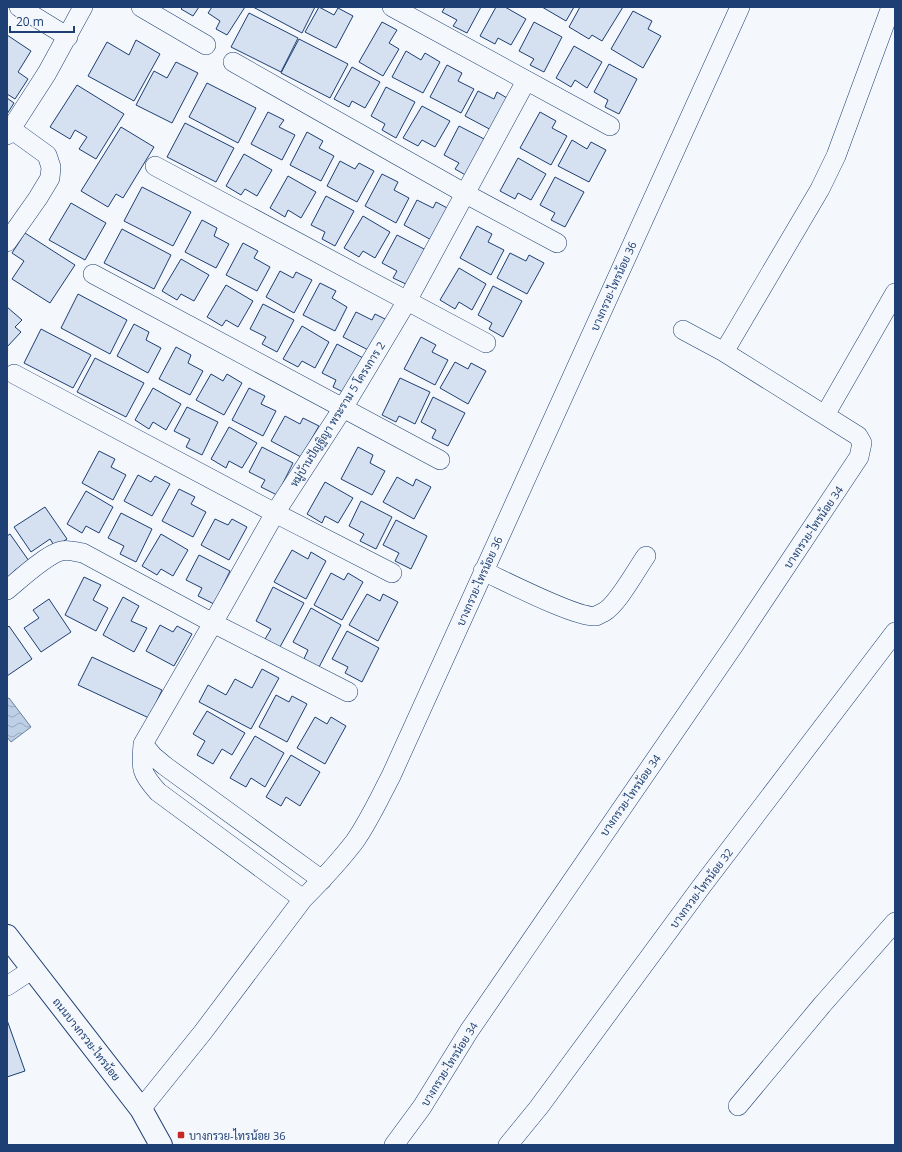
<svg xmlns="http://www.w3.org/2000/svg" width="902" height="1152" font-family="'Open Sans',Sarabun,sans-serif">
	<style>
		.water { fill: url(#water-waves); stroke: #687fa3 }
		.building { fill: #d5e0f0; stroke: #1d3f73 }
		.lines { fill: none; stroke-linecap: round; stroke-linejoin: round }
		.street-casing { stroke: #1d3f73; stroke-width: 20 }
		.secondary-casing { stroke: #1d3f73; stroke-width: 24 }
		.street { stroke: #f4f7fb; stroke-width: 19 }
		.secondary { stroke: #f4f7fb; stroke-width: 22 }
		.poi-dot { fill: #c62828; stroke: #f4f7fb; stroke-width: 1.5 }
		.labels { text-anchor: middle; dominant-baseline: central; stroke-width: 3; stroke-linejoin: round; paint-order: stroke }
		.street-label { font-size: 11px; fill: #1d3f73; stroke: #f4f7fb }
		.poi-label { font-size: 11px; fill: #1d3f73; stroke: #f4f7fb; text-anchor: start }
	</style>
	<defs>
		<pattern id="water-waves" width="16" height="10" patternUnits="userSpaceOnUse"><rect width="16" height="10" fill="#bed0e5"/><path d="M0 5q4-4 8 0t8 0" fill="none" stroke="#9aaabe"/></pattern>
	</defs>
	<rect width="100%" height="100%" fill="#f4f7fb"/>
	<path class="water" d="M9,698L31,727L11,742L7,737V699Z"/>
	<path class="building" d="M183,7H199L193,16L181,9Z
		M212,7H245L227,35L216,29L220,21L208,13Z
		M253,7H315L302,33Z
		M319,7L334,15L338,8L353,16L336,48L305,32Z
		M445,7H481L467,33L453,26L457,20L442,12Z
		M496,7H505L526,19L511,45L498,38L495,44L480,36Z
		M542,7H574L566,21Z
		M580,7H623L602,41L592,35L589,39L569,27Z
		M633,11L652,21L648,29L661,36L643,68L611,49Z
		M249,13L298,38L281,72L231,47Z
		M382,22L397,30L389,43L399,49L383,76L359,62Z
		M534,22L562,37L544,72L530,65L534,59L519,51Z
		M7,35L31,51L18,72L28,79L15,99L7,94Z
		M299,39L348,64L330,98L281,73Z
		M136,40L160,54L134,101L88,76L107,42L129,55Z
		M574,46L602,62L587,88L575,80L571,87L556,78Z
		M406,51L421,60L425,53L440,62L423,93L392,77Z
		M176,62L198,73L172,123L136,105L154,71L167,78Z
		M609,64L637,79L619,114L605,107L608,100L594,92Z
		M447,65L462,73L458,81L474,89L461,113L430,97Z
		M352,67L380,82L365,108L352,101L349,107L334,99Z
		M207,83L256,108L238,143L189,117Z
		M77,85L124,114L96,159L79,149L87,137L75,130L70,139L50,127Z
		M386,87L415,102L396,138L382,130L385,124L371,116Z
		M478,91L494,99L497,92L512,101L495,132L465,116Z
		M7,98L14,103L7,114Z
		M422,106L450,121L435,147L422,140L418,146L403,138Z
		M268,112L284,120L279,127L295,135L282,160L251,144Z
		M540,112L556,121L552,128L567,136L551,165L520,148Z
		M185,123L234,148L216,182L167,157Z
		M459,126L488,141L469,177L455,169L459,163L444,155Z
		M121,127L154,147L123,198L116,194L108,207L81,191Z
		M307,132L323,141L319,148L334,156L321,181L290,165Z
		M572,140L587,149L591,142L606,150L589,182L558,166Z
		M244,154L272,170L257,196L245,189L241,195L226,186Z
		M518,158L546,174L531,200L518,193L515,199L500,191Z
		M340,161L355,169L359,163L374,171L357,202L327,186Z
		M382,174L398,182L394,190L409,198L396,223L365,206Z
		M288,176L316,192L301,218L288,210L285,217L270,208Z
		M555,177L584,192L565,227L551,220L555,213L540,205Z
		M142,187L191,212L173,246L124,221Z
		M326,196L354,211L335,246L322,239L325,232L311,225Z
		M417,200L433,208L436,202L451,210L435,242L404,225Z
		M71,203L106,223L85,260L49,240Z
		M363,216L390,232L375,258L363,251L359,257L344,248Z
		M202,220L217,228L214,236L229,244L216,268L185,252Z
		M477,226L492,234L488,242L504,250L491,275L460,258Z
		M122,229L171,255L154,289L104,263Z
		M25,233L75,265L50,303L12,279L24,261L12,253Z
		M397,235L426,250L408,285L393,278L397,271L382,263Z
		M243,243L258,251L254,258L270,267L257,291L226,275Z
		M510,253L526,261L529,255L544,263L527,294L497,278Z
		M181,259L209,275L194,301L181,294L177,300L162,291Z
		M459,268L486,284L472,310L459,302L455,309L440,300Z
		M280,271L293,278L296,272L312,280L294,313L266,297Z
		M320,283L336,291L332,298L347,307L335,331L303,315Z
		M226,285L253,301L238,327L226,320L222,326L207,317Z
		M493,286L522,301L503,337L489,329L492,323L478,315Z
		M78,294L127,320L110,354L61,328Z
		M263,304L294,320L277,352L262,344L266,337L250,329Z
		M7,307L22,320L15,327L21,332L7,347Z
		M356,312L372,320L375,314L391,322L374,353L343,337Z
		M134,324L149,332L146,340L161,348L148,373L117,356Z
		M302,326L329,342L315,368L302,361L298,367L283,359Z
		M41,329L91,355L73,388L24,363Z
		M421,337L436,345L432,352L448,360L435,385L404,369Z
		M337,344L365,359L347,394L333,387L336,380L322,373Z
		M176,347L191,355L188,363L203,371L190,395L159,379Z
		M95,358L144,383L126,417L77,392Z
		M455,362L468,369L471,363L486,371L468,404L440,388Z
		M211,374L223,381L227,374L242,383L224,415L196,400Z
		M400,378L430,392L415,424L399,416L396,422L382,415Z
		M153,388L181,404L166,430L153,422L149,429L135,420Z
		M249,388L265,396L261,404L276,411L263,436L232,420Z
		M433,397L465,413L448,446L432,438L436,430L421,422Z
		M187,407L218,422L202,455L186,447L190,439L174,431Z
		M285,416L300,424L303,418L319,426L301,457L271,441Z
		M229,427L257,443L242,468L229,461L226,468L211,459Z
		M262,447L293,463L277,495L261,487L265,480L249,472Z
		M358,447L373,455L370,463L385,471L372,495L341,479Z
		M99,451L115,459L111,467L126,475L113,500L82,483Z
		M138,475L151,482L155,476L170,484L152,516L124,501Z
		M397,477L413,486L416,479L431,487L414,519L383,502Z
		M325,482L353,498L338,523L325,516L322,523L307,514Z
		M179,489L195,497L191,504L206,512L193,537L162,521Z
		M86,491L113,507L99,533L86,526L82,533L67,524Z
		M361,501L392,517L376,549L360,541L364,534L349,526Z
		M45,507L67,539L55,547L50,539L31,552L14,527Z
		M121,513L152,529L136,562L120,554L124,546L108,538Z
		M215,519L228,525L232,519L247,527L229,560L201,545Z
		M396,520L427,536L411,569L395,561L399,553L383,545Z
		M10,534L29,561L14,571L20,579L7,588V536Z
		M161,534L188,550L173,576L161,569L157,575L142,566Z
		M292,550L308,559L311,552L326,561L306,599L274,582Z
		M199,555L230,571L214,604L198,596L202,588L186,580Z
		M331,573L344,580L348,573L363,582L342,620L314,605Z
		M84,577L101,585L93,600L108,608L96,631L65,615Z
		M273,587L304,603L280,647L265,639L271,629L256,621Z
		M367,594L380,601L383,594L398,602L378,641L349,625Z
		M123,597L139,606L131,621L147,628L134,652L103,635Z
		M49,599L71,632L41,652L24,628L39,618L33,610Z
		M311,608L341,625L318,669L303,661L308,650L293,642Z
		M160,625L173,632L177,626L192,634L174,666L146,651Z
		M9,626L32,659L7,676V628Z
		M347,631L379,648L362,682L345,673L348,667L332,659Z
		M92,657L162,690L149,718L78,685Z
		M262,669L279,678L251,729L199,702L208,685L226,695L235,679L252,688Z
		M276,695L289,702L292,696L307,704L287,742L259,727Z
		M207,711L245,733L232,755L222,749L213,764L197,755L205,741L193,734Z
		M315,717L327,724L331,717L346,726L325,764L297,748Z
		M255,736L284,753L265,787L251,778L246,787L230,778Z
		M291,755L320,772L300,806L286,797L281,806L266,797Z
		M7,1020L25,1071L7,1077Z"/>
	<g class="lines">
		<defs>
			<path id="street" d="M19,7L68,37
				M141,7L206,45
				M392,7L610,126
				M233,62L466,194L557,243
				M7,135L47,73L83,7
				M155,166L486,343
				M7,242L38,198L50,178L51,167L47,155L11,129
				M93,274L440,460
				M724,352L820,189L836,156L891,7
				M14,374L275,513L392,573
				M825,415L895,293
				M483,571C503,580 578,619 596,616C598,615 602,613 604,612C618,604 636,570 646,556
				M7,590C20,579 46,555 61,551C68,549 76,552 83,553L213,623L348,692
				M143,744L153,756L165,766L322,880
				M303,899L158,792C141,773 141,770 143,744L213,623L275,513L343,408L407,301L526,81
				M7,986L33,969
				M738,1106L822,1005L895,922
				M141,1109L203,1032L303,899C321,881 339,862 355,841C369,821 380,797 391,776L740,7
				M394,1145L422,1107L469,1031L734,645L859,457L862,443L858,436L724,352L683,330
				M508,1145L539,1107L701,887L895,632"/>
			<path id="secondary" d="M7,936L141,1109L161,1145"/>
		</defs>
		<use href="#street" class="street-casing"/>
		<use href="#secondary" class="secondary-casing"/>
		<use href="#street" class="street"/>
		<use href="#secondary" class="secondary"/>
	</g>
	<rect class="poi-dot" x="177" y="1131" width="8" height="8" rx="2"/>
	<g class="labels">
		<g class="street-label">
			<text transform="translate(613 286) rotate(-66)">บางกรวย-ไทรน้อย 36</text>
			<text transform="translate(337 414) rotate(-58)">หมู่บ้านปัญฐิญา พระราม 5 โครงการ 2</text>
			<text transform="translate(813 527) rotate(-56)">บางกรวย-ไทรน้อย 34</text>
			<text transform="translate(479 581) rotate(-66)">บางกรวย-ไทรน้อย 36</text>
			<text transform="translate(630 795) rotate(-55)">บางกรวย-ไทรน้อย 34</text>
			<text transform="translate(701 888) rotate(-53)">บางกรวย-ไทรน้อย 32</text>
			<text transform="translate(87 1039) rotate(52)">ถนนบางกรวย-ไทรน้อย</text>
			<text transform="translate(449 1064) rotate(-58)">บางกรวย-ไทรน้อย 34</text>
		</g>
		<g class="poi-label">
			<text x="189" y="1135">บางกรวย-ไทรน้อย 36</text>
		</g>
	</g>
	<rect width="902" height="1152" fill="none" stroke="#1d3f73" stroke-width="16"/>
	<path d="M10 26v6h64v-6" fill="none" stroke="#1d3f73" stroke-width="2"/>
	<text x="16" y="26" font-size="12" fill="#1d3f73" stroke="#f4f7fb" stroke-width="3" paint-order="stroke">20 m</text>
</svg>
